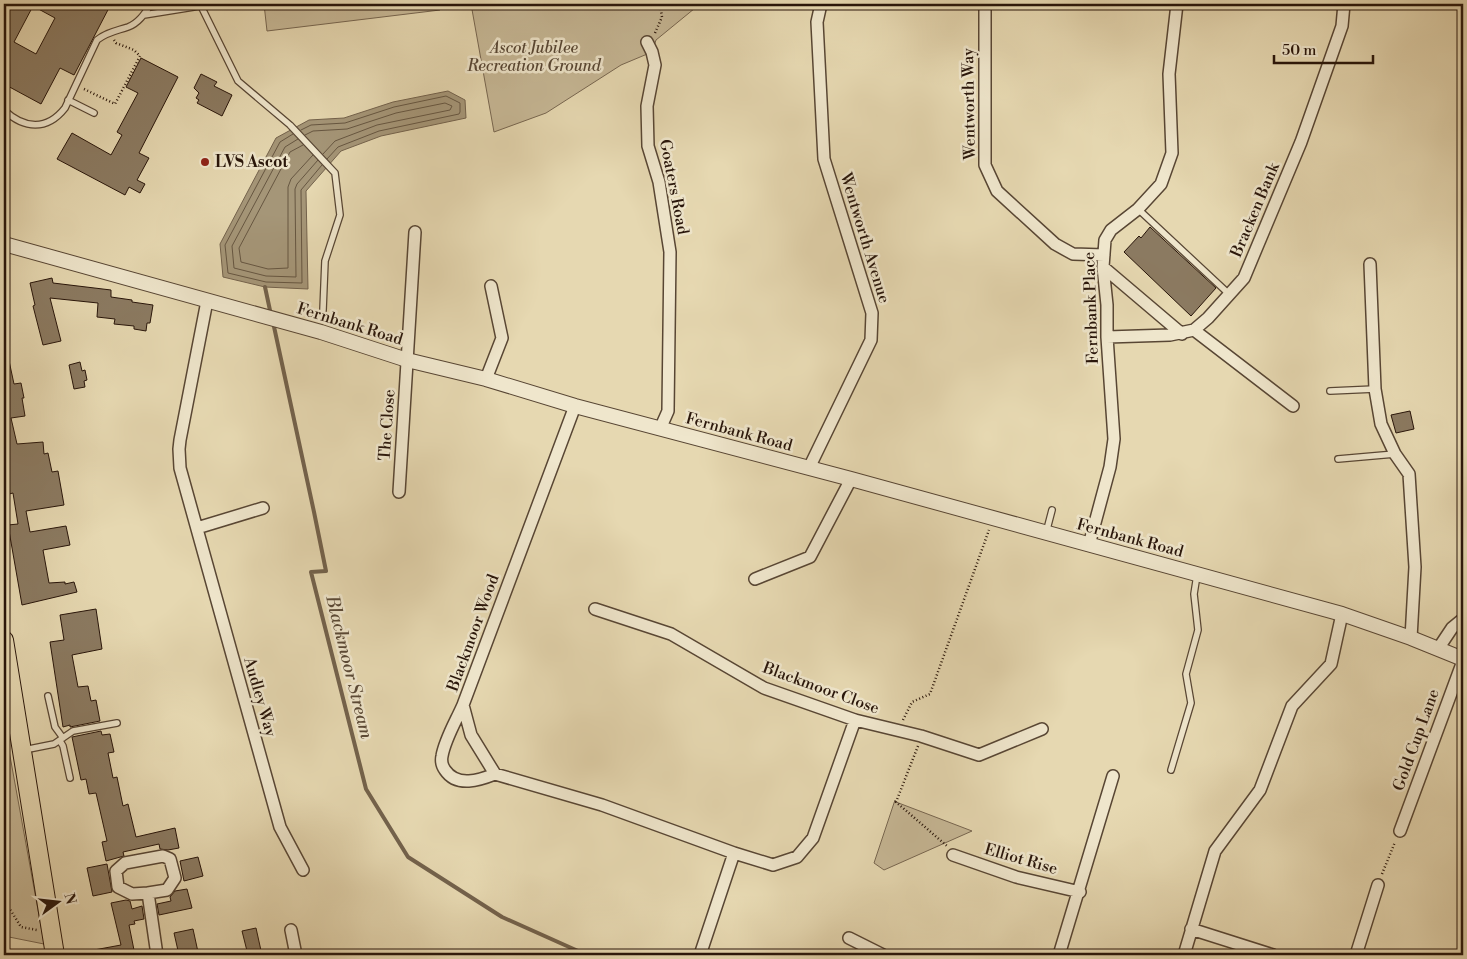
<svg xmlns="http://www.w3.org/2000/svg" width="1467" height="959" font-family="'Libre Bodoni',serif">
	<style>
		.green { fill: #c6b795; stroke: #776650 }
		.water { fill: #a59678; stroke: #73624c }
		.lines { fill: none; stroke-linecap: round; stroke-linejoin: round }
		.shore { stroke: #665641; stroke-width: 1 }
		.stream { stroke: #73624c; stroke-width: 4 }
		.building { fill: #8b7a61; stroke: #28150a; fill-rule: evenodd }
		.service-casing { stroke: #584634; stroke-width: 8 }
		.minor-casing { stroke: #584634; stroke-width: 14 }
		.tertiary-casing { stroke: #584634; stroke-width: 16 }
		.primary-casing { stroke: #28150a; stroke-width: 20 }
		.path { stroke: #28150a; stroke-width: 2.5; stroke-dasharray: 1 2.5; stroke-linecap: butt }
		.service { stroke: #efe6cc; stroke-width: 5.5 }
		.minor { stroke: #efe6cc; stroke-width: 11 }
		.tertiary { stroke: #efe6cc; stroke-width: 14 }
		.primary { stroke: #e6d8b1; stroke-width: 18 }
		.poi-dot { fill: #8f2418; stroke: #efe6cc; stroke-width: 2 }
		.labels { text-anchor: middle; dominant-baseline: central; stroke-width: 5; stroke-linejoin: round; paint-order: stroke }
		.park-label { font-size: 16px; font-style: italic; fill: #574634; stroke: #efe6cc }
		.street-label { font-size: 16px; fill: #28150a; stroke: #efe6cc }
		.poi-label { font-size: 16px; font-weight: bold; fill: #28150a; stroke: #efe6cc; text-anchor: start }
		.water-label { font-size: 18px; font-style: italic; fill: #5a4936; stroke: #efe6cc }
	</style>
	<rect width="100%" height="100%" fill="#e6d8b1"/>
	<filter id="stains"><feTurbulence type="fractalNoise" baseFrequency=".004" numOctaves="4"/><feColorMatrix values="0 0 0 0 .2 0 0 0 0 .09 0 0 0 0 .02 0 0 0 .5 -.17"/></filter>
	<radialGradient id="worn" r=".72"><stop offset=".6" stop-color="#630" stop-opacity="0"/><stop offset="1" stop-color="#630" stop-opacity=".3"/></radialGradient>
	<path class="green" d="M264,4H439L440,10L267,31Z
		M471,4H700L656,40L652,52L621,65L546,113L494,132Z
		M4,723L42,932L44,944L4,936Z
		M895,800L896,802L972,831L884,870L874,863Z"/>
	<path class="water" d="M448,91L465,100L466,118L381,136L341,151L306,191L308,289L265,287L223,277L220,244L276,138L309,120L344,118L393,102Z"/>
	<g class="lines">
		<path class="shore" d="M301,130L311,125L345,123L394,107L446,96L460,103V112L459,114L379,131L338,147L327,159
			M293,134L280,142L225,245L228,273L266,282L302,283L301,190L322,165
			M305,135L313,131L347,129L396,113L445,103L452,106L450,110L377,125L335,141L323,154
			M298,139L285,147L232,246L234,268L266,276L296,277L295,189L297,184L318,160
			M303,145L290,152L239,248L241,262L268,269L288,268V187L291,179L313,155"/>
		<path class="stream" d="M265,287L271,315
			M273,322L314,512L326,571L311,572L366,789L408,857L502,917L587,955"/>
	</g>
	<path class="building" d="M4,4H111L74,75L60,68L41,104L4,84ZM33,6L55,18L36,54L14,42Z
		M141,58L178,77L139,153L149,158L137,180L145,184L140,193L129,187L125,195L57,159L72,133L111,155L122,135L117,132L138,93L126,87Z
		M201,74L217,82L214,86L232,95L222,116L197,103L199,100L196,98L199,93L194,88Z
		M1150,227L1216,288L1191,316L1124,252L1139,236L1141,238Z
		M52,278L53,283L111,290V297L132,300V302L153,305L150,323H147L146,331L134,329V326L114,324L115,319L97,317L98,303L50,298L61,341L43,345L33,306L35,305L30,283Z
		M8,356L14,384L21,383L24,398H22L25,416L11,418L17,444L43,442L44,454L48,453L52,472L58,471L64,505L26,511L30,532L66,526L70,545L43,550L49,583L65,582V584L74,582L77,592L22,605L8,525L18,524L13,493L5,495L4,486V473L6,472L4,462V357Z
		M80,362L82,371L85,370L87,380L84,381L85,387L74,389L69,365Z
		M1410,411L1414,429L1396,433L1391,415Z
		M96,609L102,649L72,655L78,687L88,686L91,701L96,700L100,721L70,727V725L63,727L50,642L64,640L60,615Z
		M101,731L102,735L110,734L114,752L108,753L113,778L117,777L123,806L128,804L136,837L175,828L179,848L168,850L160,849L159,844L123,852L124,856L106,861L102,842L107,841L96,793L89,794L86,779L81,780L72,737Z
		M198,857L203,876L184,881L180,861Z
		M107,864L112,892L93,896L87,868Z
		M187,889L192,908L159,915L157,904L171,901L170,897L175,891Z
		M126,900L130,901L132,909L142,906L144,919L134,921L135,924L129,925L135,955H95L94,950L121,945L111,903Z
		M256,928L262,955H248L242,931Z
		M193,929L198,952L179,955L174,933Z"/>
	<g class="lines">
		<defs>
			<path id="service" d="M200,4L238,81L290,125L335,173L340,215L325,261L323,310
				M144,15L200,6
				M68,100L94,113
				M4,110C24,129 47,131 65,108L97,40C107,32 116,31 128,27C139,23 145,13 151,4
				M1138,209L1229,294
				M1330,391L1375,389
				M1338,459L1395,454
				M1046,533L1052,510
				M48,696L55,727L63,738
				M60,741L63,746L70,778
				M24,750L54,744L73,731L117,723
				M1171,770L1191,703L1186,674L1198,630L1194,594L1197,575"/>
			<path id="minor" d="M985,4V165L997,191L1055,244L1073,254L1104,255
				M647,42L652,52L655,65L647,106L648,146L659,182L670,252L668,411L660,429
				M1370,264L1375,389L1381,424L1395,454L1409,474L1415,567L1411,638
				M1103,267L1182,334
				M207,301L180,440L179,449L180,468L280,827L303,870
				M1194,330L1293,406
				M1107,337L1170,335L1194,330L1208,318L1244,278L1301,142L1342,26L1344,4
				M486,379L502,338L491,286
				M575,406L463,705L471,735L495,774L602,805L734,853L773,865L797,857L813,838L855,720
				M809,468L871,340L872,313L824,159L817,22L821,4
				M399,492L415,232
				M197,528L263,508
				M1089,545L1110,467L1114,439L1107,337V305L1103,267L1105,240L1111,230L1138,209L1161,184L1172,153L1169,74L1177,4
				M755,579L810,557L851,479
				M595,609L671,634L764,688L855,720L921,736L979,755L1042,729
				M1438,649L1452,628L1463,619
				M463,705C456,721 445,739 442,756C441,761 442,766 445,770C457,788 480,780 495,774
				M1400,831L1463,661
				M953,855L1016,877L1080,892
				M148,893L132,894L118,887L116,871L125,863L163,856L170,859L175,878L167,890L148,893L157,955
				M1191,929L1273,955
				M291,930L296,955
				M849,938L883,955
				M700,955L734,853
				M1059,955L1113,776
				M1184,955L1215,851L1260,790L1292,706L1331,664L1342,614
				M1356,955L1378,885"/>
			<path id="tertiary" d="M4,244L321,332L407,360L486,379L575,406L851,479L1342,614L1411,638L1463,659"/>
			<path id="primary" d="M4,640L55,955"/>
		</defs>
		<use href="#service" class="service-casing"/>
		<use href="#minor" class="minor-casing"/>
		<use href="#tertiary" class="tertiary-casing"/>
		<use href="#primary" class="primary-casing"/>
		<path class="path" d="M655,33L662,17L660,4
			M84,89L115,104L140,56L134,50L116,43L114,40
			M903,720L912,702L930,694L989,530
			M918,746L896,802L947,846
			M1382,874L1395,842
			M4,890L8,906L21,927L37,930"/>
		<use href="#service" class="service"/>
		<use href="#minor" class="minor"/>
		<use href="#tertiary" class="tertiary"/>
		<use href="#primary" class="primary"/>
	</g>
	<circle class="poi-dot" cx="205" cy="162" r="5"/>
	<g class="labels">
		<g class="park-label">
			<text x="534" y="48">Ascot Jubilee<tspan x="534" dy="18">Recreation Ground</tspan></text>
		</g>
		<g class="street-label">
			<text transform="translate(969 104) rotate(-91)">Wentworth Way</text>
			<text transform="translate(674 187) rotate(79)">Goaters Road</text>
			<text transform="translate(1255 210) rotate(-67)">Bracken Bank</text>
			<text transform="translate(865 238) rotate(73)">Wentworth Avenue</text>
			<text transform="translate(1091 308) rotate(-92)">Fernbank Place</text>
			<text transform="translate(350 324) rotate(17)">Fernbank Road</text>
			<text transform="translate(387 425) rotate(-86)">The Close</text>
			<text transform="translate(739 432) rotate(15)">Fernbank Road</text>
			<text transform="translate(1130 538) rotate(15)">Fernbank Road</text>
			<text transform="translate(473 633) rotate(-70)">Blackmoor Wood</text>
			<text transform="translate(821 688) rotate(20)">Blackmoor Close</text>
			<text transform="translate(260 697) rotate(74)">Audley Way</text>
			<text transform="translate(1416 740) rotate(-70)">Gold Cup Lane</text>
			<text transform="translate(1021 859) rotate(16)">Elliot Rise</text>
		</g>
		<g class="poi-label">
			<text x="215" y="162">LVS Ascot</text>
		</g>
		<g class="water-label">
			<text transform="translate(349 667) rotate(76)">Blackmoor Stream</text>
		</g>
	</g>
	<rect width="1467" height="959" fill="none" stroke="#e6d8b1" stroke-width="20"/>
	<rect x="5" y="5" width="1457" height="949" fill="none" stroke="#28150a" stroke-width="2.5"/>
	<rect x="10" y="10" width="1447" height="939" fill="none" stroke="#28150a"/>
	<g transform="translate(58 902) rotate(75)" stroke="#efe6cc" stroke-width="4" paint-order="stroke">
	<path d="M0-4L9 19L0 12L-9 19Z" fill="#28150a"/>
	<text y="-8" font-size="14" font-weight="bold" text-anchor="middle" fill="#28150a">N</text>
	</g>
	<path d="M1274 55v8h99v-8" fill="none" stroke="#28150a" stroke-width="2.5"/>
	<text x="1282" y="55" font-size="15" fill="#28150a" stroke="#efe6cc" stroke-width="4" paint-order="stroke">50 m</text>
	<rect width="100%" height="100%" filter="url(#stains)"/>
	<rect width="100%" height="100%" fill="url(#worn)"/>
</svg>
